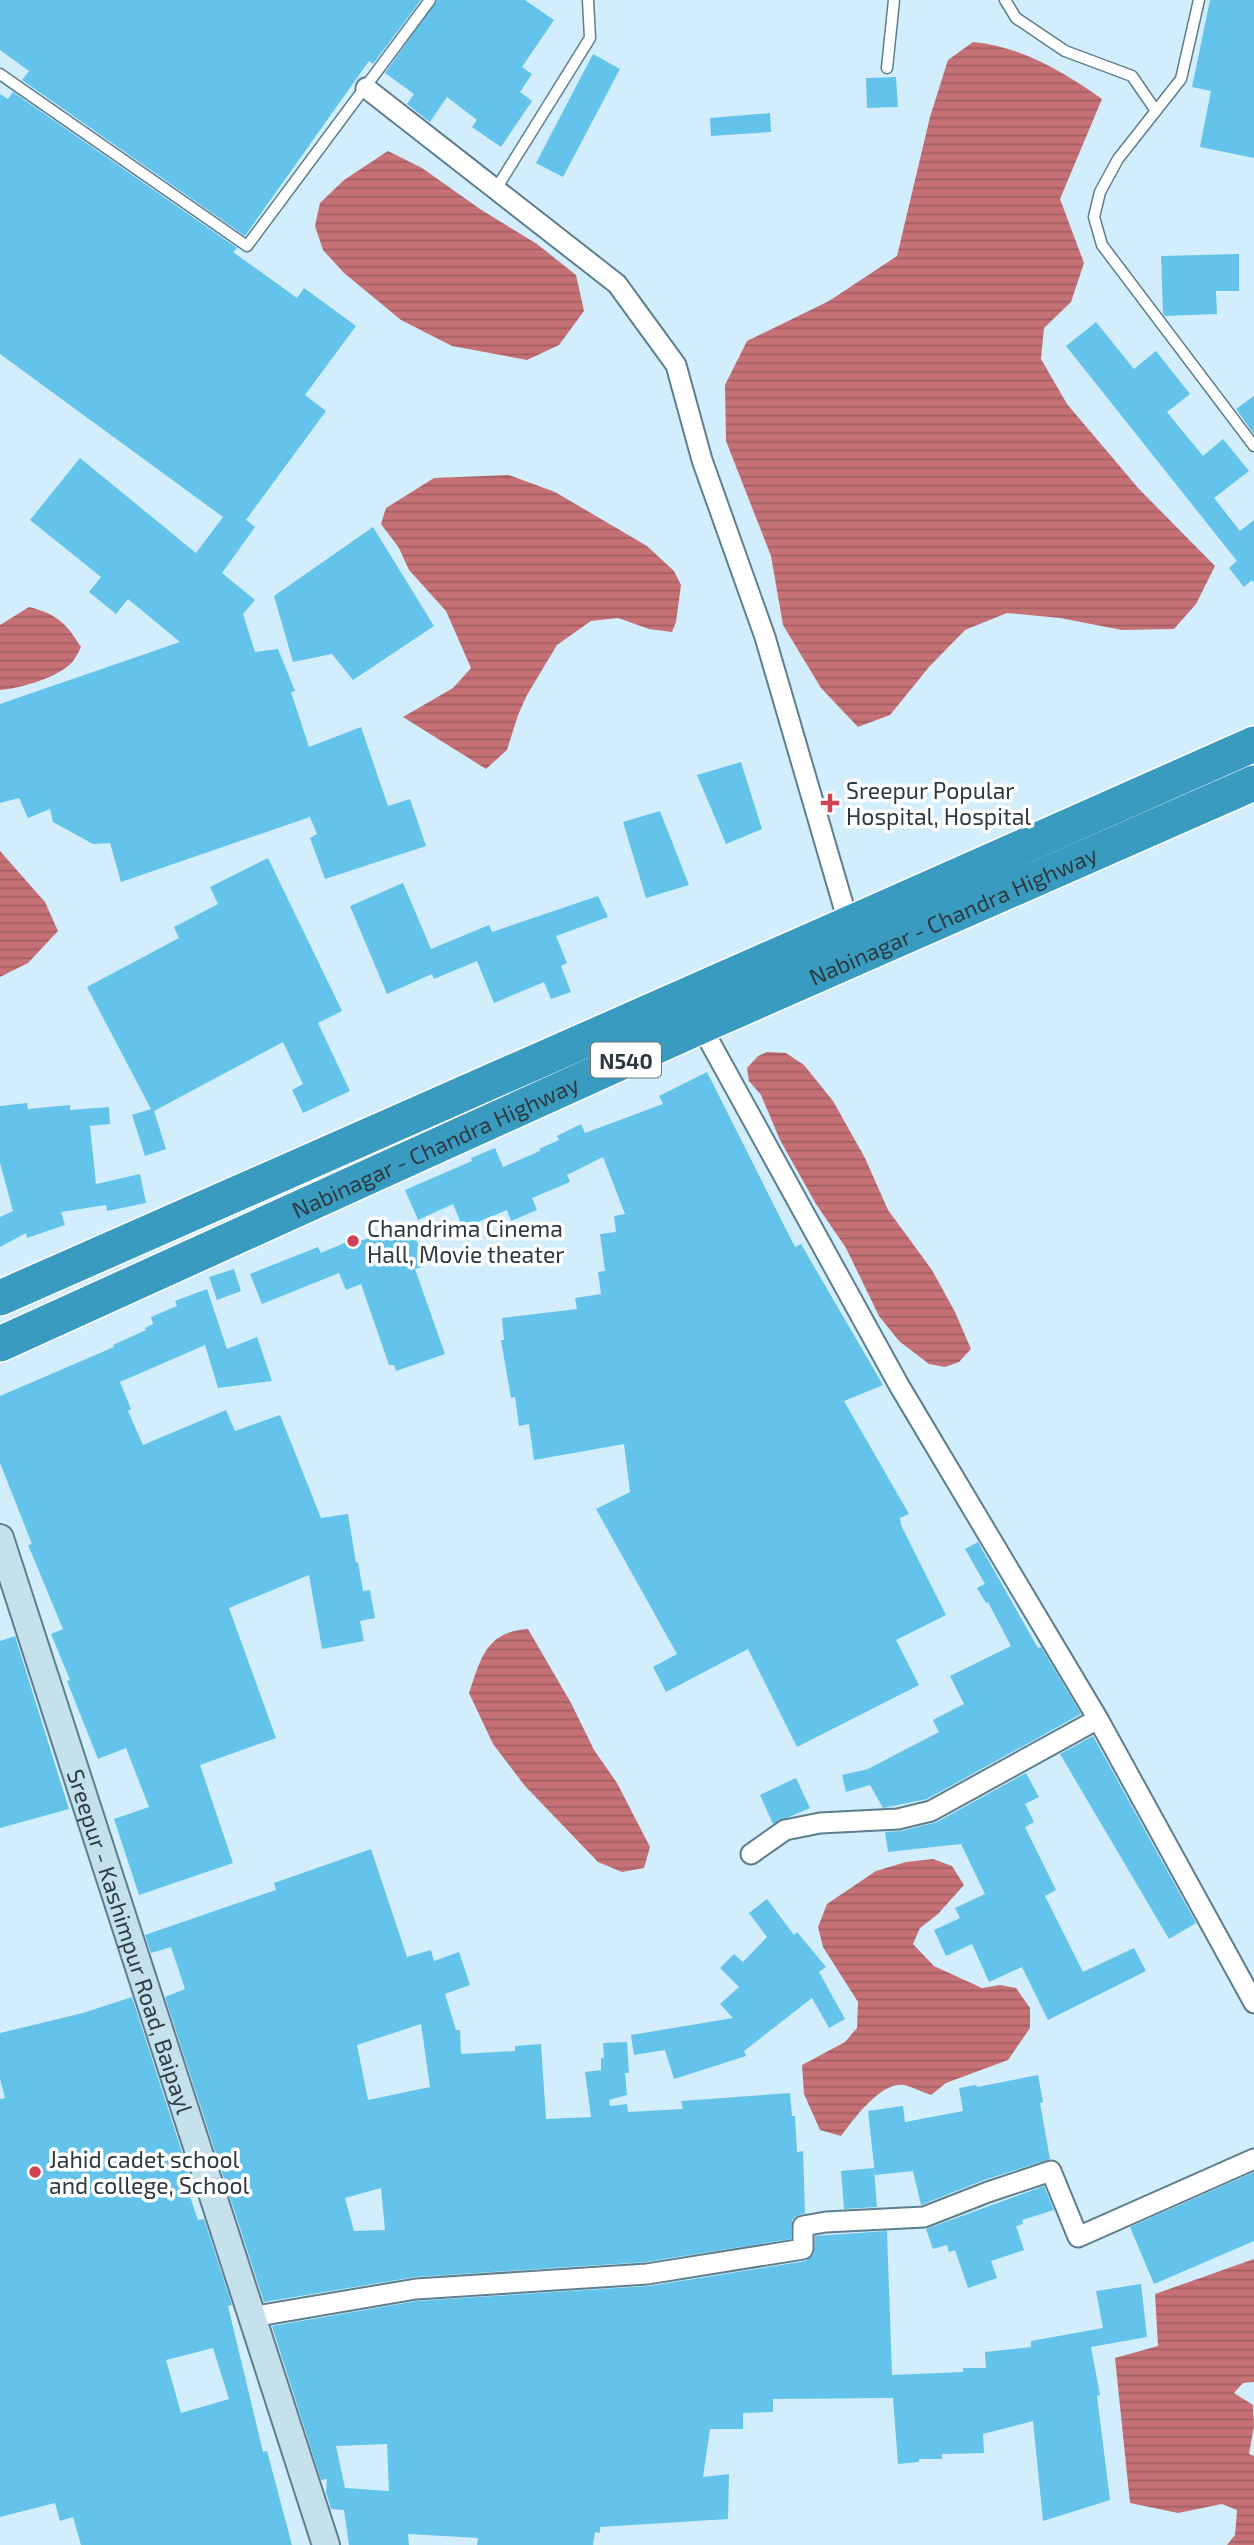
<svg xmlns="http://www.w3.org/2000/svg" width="1254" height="2545" font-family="'Exo 2',sans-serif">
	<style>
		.water { fill: url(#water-rules) }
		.building { fill: #63c3eb; fill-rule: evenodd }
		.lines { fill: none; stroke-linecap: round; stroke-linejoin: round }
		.lane-casing { stroke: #5d7e8d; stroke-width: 13 }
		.street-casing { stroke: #5d7e8d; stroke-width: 23 }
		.secondary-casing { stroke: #5d7e8d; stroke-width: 30 }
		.highway-casing { stroke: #fff; stroke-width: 38 }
		.lane { stroke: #fff; stroke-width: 10 }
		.street { stroke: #fff; stroke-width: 19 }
		.secondary { stroke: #c4e1ec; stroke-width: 26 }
		.highway { stroke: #3a9bc1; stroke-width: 35 }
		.poi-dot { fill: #d14154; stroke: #fff; stroke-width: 2.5 }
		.labels { text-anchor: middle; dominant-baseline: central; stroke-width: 7; stroke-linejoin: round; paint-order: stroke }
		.shield { fill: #fff; stroke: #6b7579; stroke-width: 2 }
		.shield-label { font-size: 21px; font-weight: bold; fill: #2c3a40 }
		.poi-label { font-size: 23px; fill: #2c3a40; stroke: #fff; text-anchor: start }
		.street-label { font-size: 23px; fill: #2c3a40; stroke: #fff }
	</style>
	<defs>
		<pattern id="water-rules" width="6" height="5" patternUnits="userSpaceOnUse" patternTransform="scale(1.75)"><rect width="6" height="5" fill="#c67176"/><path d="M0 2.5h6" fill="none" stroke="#a15e62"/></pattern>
	</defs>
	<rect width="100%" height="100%" fill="#d2eefc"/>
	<path class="water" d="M973,42C1022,47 1062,71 1102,99L1060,199L1084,263L1071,302L1044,328L1041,359L1067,404L1139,489L1215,566L1196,604L1174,629L1122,630L1060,618L1007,613L965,630L929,667L890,715L858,727L821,688L783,625L771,556L726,441L725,385L747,341L829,301L897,256L930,117L948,60Z
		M388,151L422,168L480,209L537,244L576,275L584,311L559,345L527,360L452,346L401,320L344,273L323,250L315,226L320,203L344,180Z
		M509,475L555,492L647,546L674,571L681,585L676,622L672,632L649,629L618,618L591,621L557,645L527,695L518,715L507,750L486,769L403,717L453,688L471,668L446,611L409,570L399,548L381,524L386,508L434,478Z
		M29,607C57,614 66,623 81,647C78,653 74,662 68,666C52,679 21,688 0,690V625Z
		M0,851L45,902L58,931L28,963L0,977Z
		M767,1052L786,1053L804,1065L833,1101L865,1158L888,1210L932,1270L955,1312L971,1349L959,1362L945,1367L929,1364L899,1341L879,1316L846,1248L816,1204L780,1140L761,1095L749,1081L747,1068L758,1056Z
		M528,1629L571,1703L594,1750L617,1783L650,1847L644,1868L622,1872L598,1862L525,1786L493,1744L469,1693C481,1659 485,1632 528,1629Z
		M933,1859L952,1866L964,1885L938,1914L920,1928L913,1944L934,1966L982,1988L1000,1985L1016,1988L1030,2008V2028L1008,2060L946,2083L931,2095C922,2092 913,2087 904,2085C881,2081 853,2120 841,2136L820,2130L804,2094L802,2065L845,2042L857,2028L858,2002L823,1947L818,1927L827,1904L876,1871L906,1862Z
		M1254,2259V2382L1243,2383L1234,2393L1253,2405L1254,2426L1249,2454L1254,2456V2545H1227L1235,2535L1237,2510L1222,2504L1178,2513L1130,2503L1115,2358L1158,2346L1155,2294Z"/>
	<path class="building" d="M0,0H421L373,64L369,61L245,236L22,80L29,71L0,50Z
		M437,0H525L554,20L522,67L532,74L520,92L532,101L501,147L472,127L477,120L447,97L430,122L407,104L414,94L385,73Z
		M1210,0H1254V158L1200,147L1211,91L1192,87Z
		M593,54L620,69L563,177L536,163Z
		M896,77L898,107L867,108L866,78Z
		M13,92L237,248L233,252L297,298L304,288L356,326L305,395L326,411L246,520L255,527L222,573L255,600L243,614L255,652L278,649L295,691L291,692L309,747L361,727L388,806L410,799L426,846L325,879L310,838L317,834L310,817L121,882L110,843L93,844L53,822L50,809L28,818L19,798L0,803V704L180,642L128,599L116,614L89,592L101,577L30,520L80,458L196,553L223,517L0,354V94L8,99Z
		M770,113L771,132L711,136L710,118Z
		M1239,254V291H1216L1217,314L1165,316L1163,313L1161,256Z
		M1096,322L1134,369L1156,351L1190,394L1167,412L1203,456L1223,439L1249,471L1214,498L1240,531L1254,520V583L1252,580L1244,587L1229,568L1237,561L1066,346Z
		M1254,396V434L1236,409Z
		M373,527L434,626L353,680L332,654L293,662L274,596Z
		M741,762L762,829L726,844L697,775Z
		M660,811L689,885L646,898L623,822Z
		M268,858L342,1011L318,1023L350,1091L303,1113L292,1090L303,1084L283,1042L154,1111L166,1149L145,1156L132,1115L151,1109L87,987L179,938L174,927L218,904L210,887Z
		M403,883L431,949L489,925L492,932L598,896L608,917L556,936L567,963L561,966L571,992L551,999L544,982L494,1003L477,961L434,979L432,974L387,994L350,906Z
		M707,1072L795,1247L801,1244L883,1385L844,1401L909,1514L900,1518L901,1525L946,1615L896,1640L919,1685L797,1747L748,1649L666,1692L653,1667L677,1654L596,1509L630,1492L624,1444L534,1460L529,1424L519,1426L515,1397L511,1398L501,1340H504L502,1318L577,1309L575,1298L601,1294L598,1272L605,1271L600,1234L616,1232L614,1216L625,1214L603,1157L567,1175L570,1182L532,1198L537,1210L511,1221L507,1210L463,1228L453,1204L418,1220L405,1190L472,1161L471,1158L495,1148L503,1167L540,1151L539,1149L559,1140L557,1136L581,1124L585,1133L663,1104L659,1096Z
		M27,1103L28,1109L70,1105V1110L109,1107L110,1124L90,1126L96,1184L140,1174L146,1203L107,1211L106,1205L61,1212L65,1225L27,1238L26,1233L0,1247V1217L13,1211L0,1163V1106Z
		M412,1225L425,1266L415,1269L445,1354L396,1371L394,1365H389L361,1284L346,1290L339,1273L262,1304L250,1274L318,1247L321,1253L349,1241L350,1244Z
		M234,1269L241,1291L217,1300L209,1277Z
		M207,1289L227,1349L257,1337L272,1381L218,1388L205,1345L120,1382L131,1409L128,1411L143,1445L226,1410L235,1431L280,1415L321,1518L348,1514L356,1563L358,1562L363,1591L370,1590L375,1618L360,1621L364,1641L322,1649L309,1575L229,1608L276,1738L200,1765L233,1863L139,1895L114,1819L149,1807L126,1748L98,1759L67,1681L70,1680L51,1634L63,1629L28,1545L32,1544L0,1463V1396L114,1347L113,1345L146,1330L145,1328L153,1324L151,1317L177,1306L175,1301Z
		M978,1542L1038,1648L1041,1647L1081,1714L927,1799L883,1808L870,1785L846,1792L842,1775L868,1769L939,1732L933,1720L964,1704L950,1676L1011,1646L988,1602L986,1603L977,1588L985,1584L965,1549Z
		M15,1636L69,1809L0,1828V1641Z
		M1093,1736L1196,1923L1169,1939L1060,1754Z
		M1026,1773L1039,1797L1025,1804L1034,1822L1025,1827L1056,1890L1045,1896L1083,1972L1134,1948L1146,1971L1048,2020L1022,1967L989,1982L972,1944L946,1956L934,1930L960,1918L955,1908L985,1894L961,1844L888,1852L885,1832L901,1831L937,1822Z
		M796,1778L810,1808L773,1824L760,1795Z
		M371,1849L407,1957L431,1950L434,1961L459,1952L470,1985L445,1994L456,2030H460L461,2054L515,2051V2046L541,2044L546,2119L591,2117L585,2072L601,2070V2058H604L603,2043L627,2042L629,2073H625L627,2095L609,2100L610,2106L627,2104L628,2112L683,2109L681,2101L790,2093L792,2116H795L797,2152L803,2151L805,2213L796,2216L792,2220L791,2239L646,2262L415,2277L264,2302L165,1997L185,1989L171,1947L151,1953L145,1935L276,1890L274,1883ZM421,2024L430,2087L368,2100L357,2045ZM381,2188L385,2230L354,2231L345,2198Z
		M767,1899L794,1935L797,1932L826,1967L819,1972L845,2019L829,2028L812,1998L744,2051L746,2056L674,2079L665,2050L634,2055L631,2035L733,2018L720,2004L739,1987L720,1968L734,1954L743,1962L767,1937L749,1913Z
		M132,1997L189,2174L183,2176L198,2220L204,2219L232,2305L228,2306L263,2452L267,2451L292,2545H81L73,2517L60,2521L55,2503L0,2517V2099L5,2098L0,2079V2033L83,2013ZM213,2348L229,2399L181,2413L166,2360Z
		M1038,2075L1043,2102L1040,2103L1050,2159L984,2180L921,2205L913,2171L875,2175L868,2111L903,2106L905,2122L963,2111L959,2088L976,2085L977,2087Z
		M874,2168L877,2207L844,2209L841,2171Z
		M1254,2172V2241L1154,2284L1130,2227Z
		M1044,2186L1054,2210L1022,2220L1023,2224L1016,2226L1024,2250L991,2261L997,2278L968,2288L955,2250L949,2252L947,2245L933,2249L926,2229Z
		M887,2231L892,2375L963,2372V2368H986L985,2352L1031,2347V2341L1103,2328L1096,2291L1141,2284L1147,2337L1091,2347L1100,2395L1097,2396L1110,2500L1043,2521L1033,2421L983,2434L984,2453L942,2454V2459H919V2462L898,2464L893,2398L773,2399V2412L743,2413V2429H710L703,2477L729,2474L728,2519L600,2527V2533L595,2532L593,2545H477L478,2538L408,2534L409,2545H349L344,2510L331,2509L326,2492L327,2479L321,2480L272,2326L417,2301L649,2286L806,2261L814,2254L815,2236ZM387,2444L389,2491L345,2488L336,2446Z"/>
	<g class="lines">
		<defs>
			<path id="lane" d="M1005,0L1016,18L1065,51L1132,76L1156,111
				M1199,0L1181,79L1118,159L1100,192L1094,217L1102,245L1254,446
				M887,68L894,0
				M0,74L247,246L430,0
				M496,189L590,38L588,0"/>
			<path id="street" d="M366,88L617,284L676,365L702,460L765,637L849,925
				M701,1026L900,1387L1098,1719L1254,2003
				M751,1854L785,1830L820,1823L898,1819L931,1811L1098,1719
				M251,2317L416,2289L647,2274L803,2249V2226L826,2222L924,2217L988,2192L1051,2171L1078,2237L1254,2159"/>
			<g id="secondary">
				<path id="s1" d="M0,1538L326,2545"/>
			</g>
			<g id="highway">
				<path d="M0,1298C417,1112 837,931 1254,744"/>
				<path id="s2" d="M0,1344L701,1026L1254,783"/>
			</g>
		</defs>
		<use href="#lane" class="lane-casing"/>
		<use href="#street" class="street-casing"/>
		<use href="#secondary" class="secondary-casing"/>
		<use href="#highway" class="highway-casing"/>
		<use href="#lane" class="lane"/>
		<use href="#street" class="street"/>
		<use href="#secondary" class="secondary"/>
		<use href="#highway" class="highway"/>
	</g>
	<g class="poi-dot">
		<path d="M826.5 792.5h7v7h7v7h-7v7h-7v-7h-7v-7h7z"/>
		<circle cx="353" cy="1241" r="7"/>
		<circle cx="35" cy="2172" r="7"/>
	</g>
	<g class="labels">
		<rect class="shield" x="591" y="1042.5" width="70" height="35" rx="5"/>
		<g class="shield-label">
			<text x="626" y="1060">N540</text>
		</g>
		<g class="poi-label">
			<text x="846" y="790">Sreepur Popular<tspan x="846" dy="26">Hospital, Hospital</tspan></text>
			<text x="367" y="1228">Chandrima Cinema<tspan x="367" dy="26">Hall, Movie theater</tspan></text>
			<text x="49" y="2159">Jahid cadet school<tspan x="49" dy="26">and college, School</tspan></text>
		</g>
		<g class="street-label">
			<text stroke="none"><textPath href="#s2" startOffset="1045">Nabinagar - Chandra Highway</textPath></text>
			<text stroke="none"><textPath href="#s2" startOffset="478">Nabinagar - Chandra Highway</textPath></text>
			<text stroke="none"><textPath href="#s1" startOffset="424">Sreepur - Kashimpur Road, Baipayl</textPath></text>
		</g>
	</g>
</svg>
